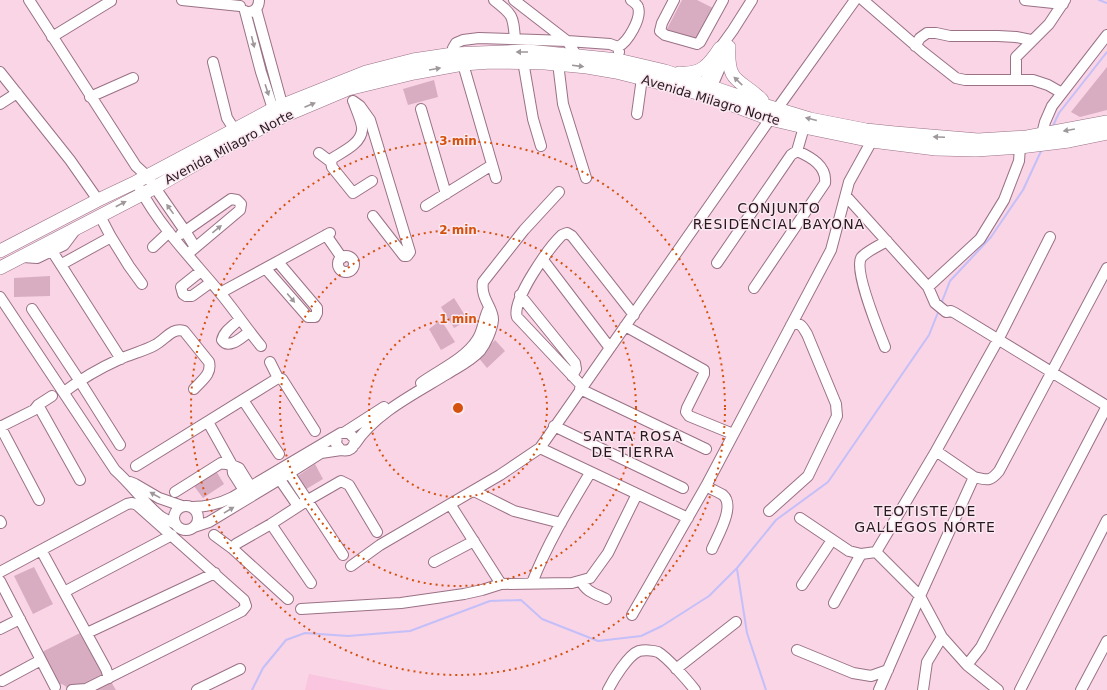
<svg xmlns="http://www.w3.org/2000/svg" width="1107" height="690" font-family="'DejaVu Sans',sans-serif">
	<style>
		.built { fill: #fac5de }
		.green { fill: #d8acc1 }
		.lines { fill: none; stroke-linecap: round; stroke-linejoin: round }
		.stream { stroke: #c4bff8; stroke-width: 2 }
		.minor-casing { stroke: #9a7185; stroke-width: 12 }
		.major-casing { stroke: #9a7185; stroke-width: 14 }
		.minor { stroke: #fff; stroke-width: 10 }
		.major { stroke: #fff; stroke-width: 13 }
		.oneway { fill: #9e979b }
		.ring { fill: none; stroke: #d5520e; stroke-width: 2; stroke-dasharray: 2 4 }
		.labels { text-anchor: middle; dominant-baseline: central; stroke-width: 3; stroke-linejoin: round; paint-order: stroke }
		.street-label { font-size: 13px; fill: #281820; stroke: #fbe8f0 }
		.neighbourhood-label { font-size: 14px; letter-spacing: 1px; fill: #281820; stroke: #fbe8f0 }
		.centre { fill: #d5520e; stroke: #fbe8f0; stroke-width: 2 }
		.ring-label { font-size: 12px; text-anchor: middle; font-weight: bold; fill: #d5520e; stroke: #fbe8f0; stroke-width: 3; stroke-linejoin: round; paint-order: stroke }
	</style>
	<rect width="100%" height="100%" fill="#f9d5e6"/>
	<path class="built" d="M309,674L389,690H305Z"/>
	<path class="green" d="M682,0H697L713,8L696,40L666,31Z
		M1107,67V110L1080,117L1071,112Z
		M434,80L438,97L408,105L403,89Z
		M50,276V296L14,297V278Z
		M454,298L468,320L454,328L441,307Z
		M441,320L455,342L441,350L429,329Z
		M495,340L505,351L487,368L478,357Z
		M315,464L323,479L303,491L295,478Z
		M216,471L224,484L203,498L194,486Z
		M34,567L53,604L33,614L14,576Z
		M84,631L105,669L103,679L68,689C64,684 61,683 55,685L38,654Z
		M110,680L116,690H87Z"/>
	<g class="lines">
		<path class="stream" d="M1099,0L1107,3
			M1052,128L1059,113L1107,52
			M941,304L950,281L991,237L1023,190L1042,149
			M737,569L747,633L766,690
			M252,690L263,668L286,640L305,633L348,636L410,631L490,601L521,600L542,619L598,641L641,636L662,626L709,596L737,568L776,520L828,482L929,335L939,310"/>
		<defs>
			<path id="minor" d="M29,0L136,166L147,176L185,231L195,247
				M182,0L240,6
				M494,0C513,15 513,15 515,39
				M514,0L567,41L577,56
				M674,0L662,23L660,31L665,35L697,44L700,42L723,0
				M863,0L923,52L956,78L965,80H1033L1048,85L1062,93
				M1025,0L1063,4
				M256,9L282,104
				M245,11L261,72L273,109
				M250,12C256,11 259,6 259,0
				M52,37L111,1
				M915,46L920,38L927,33H936L950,36H998L1016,37L1031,40
				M619,52L618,47C628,42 642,18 638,7C637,4 634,2 631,0
				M453,54V48L456,43L463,40L479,38L567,41L610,44L618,47
				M523,61L533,119L541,146
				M213,62L227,118L234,129
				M558,63L563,104L586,178
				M463,64L496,178
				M0,72L70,160L98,200
				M1016,80V57L1049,24L1065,0
				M701,91L720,48L733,30L752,0
				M709,93L728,49
				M90,97L133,78
				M353,101L360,106L370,120L410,252L407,256H404L373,216
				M354,103C356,109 363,124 362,130C361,144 342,152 333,158L331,162L332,167L353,193L372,181
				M0,104L17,93
				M421,109L446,194
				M637,114L642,78
				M1042,134L1045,122L1052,106L1107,35
				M319,153L331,162
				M140,189C161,228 193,260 221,294C235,311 247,329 261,346
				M846,196L928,287L980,239L1004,200L1019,161L1020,147
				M426,206L492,165
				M100,216L111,237
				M181,234L231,199L237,200L241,204L240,210L190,252
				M326,235L342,258
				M153,247L169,232
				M52,251L121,359
				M338 264a8 8 0 1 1 16 0a8 8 0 1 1-16 0Z
				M23,257L37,258L64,245L76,229
				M543,260L610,348
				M717,263L791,155L797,151L804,127
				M62,264L111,237L129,266L142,284
				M266,269L308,317H315L317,313V308L278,262
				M201,271L181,287L183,294L186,296H192L210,283
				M928,287L935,303L946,312L951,311L955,313L1107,406
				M754,288L825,183C827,166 811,157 797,151
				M220,293L330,233
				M520,295L575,363L576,369L572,376
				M0,297L115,470C131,484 143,502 160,516C164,519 171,522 176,524
				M32,309L79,380L120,445
				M240,319C234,325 224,331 222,340C229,350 242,337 249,332
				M625,326L704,370V374L687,408L686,412L689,416L733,434
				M885,347C879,332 854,271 861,258C865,252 880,245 887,241
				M270,362L278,378
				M421,383C439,370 465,359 477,340C484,330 483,318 489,308
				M582,386L517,317C511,301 549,247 562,235L567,233L572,236L634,315
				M580,389L706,449
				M64,392C81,379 100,368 120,359C131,354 144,351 155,345C165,340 172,327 184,331L209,362C212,374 202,380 194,389
				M243,400L279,454
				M38,405L80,480
				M208,422L232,465
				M0,426L39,500
				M554,426L683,488
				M0,427L34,410L38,405L52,396
				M345,432L384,407
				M355,444C375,413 416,393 447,374C458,367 471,361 480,351C486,343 492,330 493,320C494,309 480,298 483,282L524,230L559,192
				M540,448L688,518
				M936,451L974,477
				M136,466L278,378L282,379L315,431
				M286,468L343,555
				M276,474L298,506
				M130,482L135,484L159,498L182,506
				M706,486C711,489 718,492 723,495C736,506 717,537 712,549
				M474,491L514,511L561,523
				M175,492L221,463L232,465
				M247,495L233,473L232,465L239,468L254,492
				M450,504L501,584
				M174 518a12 12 0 1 1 24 0a12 12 0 1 1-24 0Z
				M192,507C207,507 219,504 233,497L341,433H349L355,439C355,448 349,452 341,450L336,444L337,436
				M769,511L808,476L837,416L836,404L807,334C802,326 801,322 791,325
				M800,518L849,551L861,554L876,552
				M0,521L1,523
				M271,524L311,583
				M194,527L209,522L280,479L321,453L341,450
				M214,535L233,549L288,599
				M233,549L236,544L271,524L308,500L341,481L349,485L377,532
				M41,550L106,669L109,678
				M876,552L936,451L999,338L1050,237
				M876,552L920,596L942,637L967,665L998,690
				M434,562L474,541
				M351,566L380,545L500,475L540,448L777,109L855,0
				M0,572L127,504L132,503L137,505L244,600L246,606L242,611L86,689L72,690
				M0,581L55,687
				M581,581C586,592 596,594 606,599
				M532,583C547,544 569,508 590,473
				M802,585L832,540
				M64,592L172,535
				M834,603L861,554
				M301,609L401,603L464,594L482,590L501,584L572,583L590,578L608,553L637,494
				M632,615L706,486L831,250L849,182L875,135
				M0,629L20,619
				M87,633L215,573
				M797,650L853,673L871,676L888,670
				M967,665L981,647L1107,406
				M676,669L736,622
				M2,681L41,660
				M197,690L240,669
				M608,690C613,680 628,655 639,651C643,650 653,650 658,652C667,657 688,681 695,690
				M879,690L920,596L974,477C987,480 990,482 999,471L1107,268
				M923,690L927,662L942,637
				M1020,690L1107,520
				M1081,690L1107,641"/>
			<path id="major" d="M729,47C727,85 740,78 762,100
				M679,73C701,75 709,65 720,48
				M0,251L98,200L136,182L273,109L366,72L413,60L453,54L528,51L618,60L665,71L767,106L810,119L866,130L895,133L978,140L1027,137L1107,122
				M0,268L154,188L220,150L284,116L348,89L414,73L463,64L491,62L545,63L587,67L616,72L672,86L708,96L770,119L804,127L872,141L936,149L976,150L1020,147L1069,141L1107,133"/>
		</defs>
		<use href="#minor" class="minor-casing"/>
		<use href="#major" class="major-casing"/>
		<use href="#minor" class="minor"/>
		<use href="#major" class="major"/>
	</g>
	<defs><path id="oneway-solid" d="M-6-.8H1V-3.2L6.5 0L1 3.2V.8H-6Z"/></defs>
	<g class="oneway">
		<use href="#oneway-solid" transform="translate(253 42) rotate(76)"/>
		<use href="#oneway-solid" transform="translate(522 52) rotate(-180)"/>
		<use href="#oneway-solid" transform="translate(578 66) rotate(7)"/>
		<use href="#oneway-solid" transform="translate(435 69) rotate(-10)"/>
		<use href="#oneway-solid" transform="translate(738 81) rotate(-136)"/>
		<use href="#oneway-solid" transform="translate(267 90) rotate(72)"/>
		<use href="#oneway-solid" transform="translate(310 105) rotate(-23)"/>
		<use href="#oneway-solid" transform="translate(811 119) rotate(-166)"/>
		<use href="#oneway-solid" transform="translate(1069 130) rotate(170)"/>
		<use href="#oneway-solid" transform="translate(939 137) rotate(-177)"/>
		<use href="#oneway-solid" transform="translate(121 204) rotate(-28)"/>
		<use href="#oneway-solid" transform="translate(170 209) rotate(-126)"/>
		<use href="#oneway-solid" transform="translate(217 229) rotate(-39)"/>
		<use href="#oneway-solid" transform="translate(291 298) rotate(50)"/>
		<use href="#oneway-solid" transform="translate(155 495) rotate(-151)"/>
		<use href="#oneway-solid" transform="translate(229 510) rotate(-31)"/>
	</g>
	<g class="ring">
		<circle cx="458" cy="408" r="89"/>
		<circle cx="458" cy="408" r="178"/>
		<circle cx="458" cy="408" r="267"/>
	</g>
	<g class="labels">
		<g class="street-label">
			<text transform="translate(711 100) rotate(17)">Avenida Milagro Norte</text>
			<text transform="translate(229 147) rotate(-28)">Avenida Milagro Norte</text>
		</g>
		<g class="neighbourhood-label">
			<text x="779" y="208">CONJUNTO<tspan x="779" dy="16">RESIDENCIAL BAYONA</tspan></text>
			<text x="633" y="436">SANTA ROSA<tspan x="633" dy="16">DE TIERRA</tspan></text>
			<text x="925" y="511">TEOTISTE DE<tspan x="925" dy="16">GALLEGOS NORTE</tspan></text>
		</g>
	</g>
	<circle cx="458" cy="408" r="6" class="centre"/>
	<g class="ring-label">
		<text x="458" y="145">3 min</text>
		<text x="458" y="234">2 min</text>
		<text x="458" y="323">1 min</text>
	</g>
</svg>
